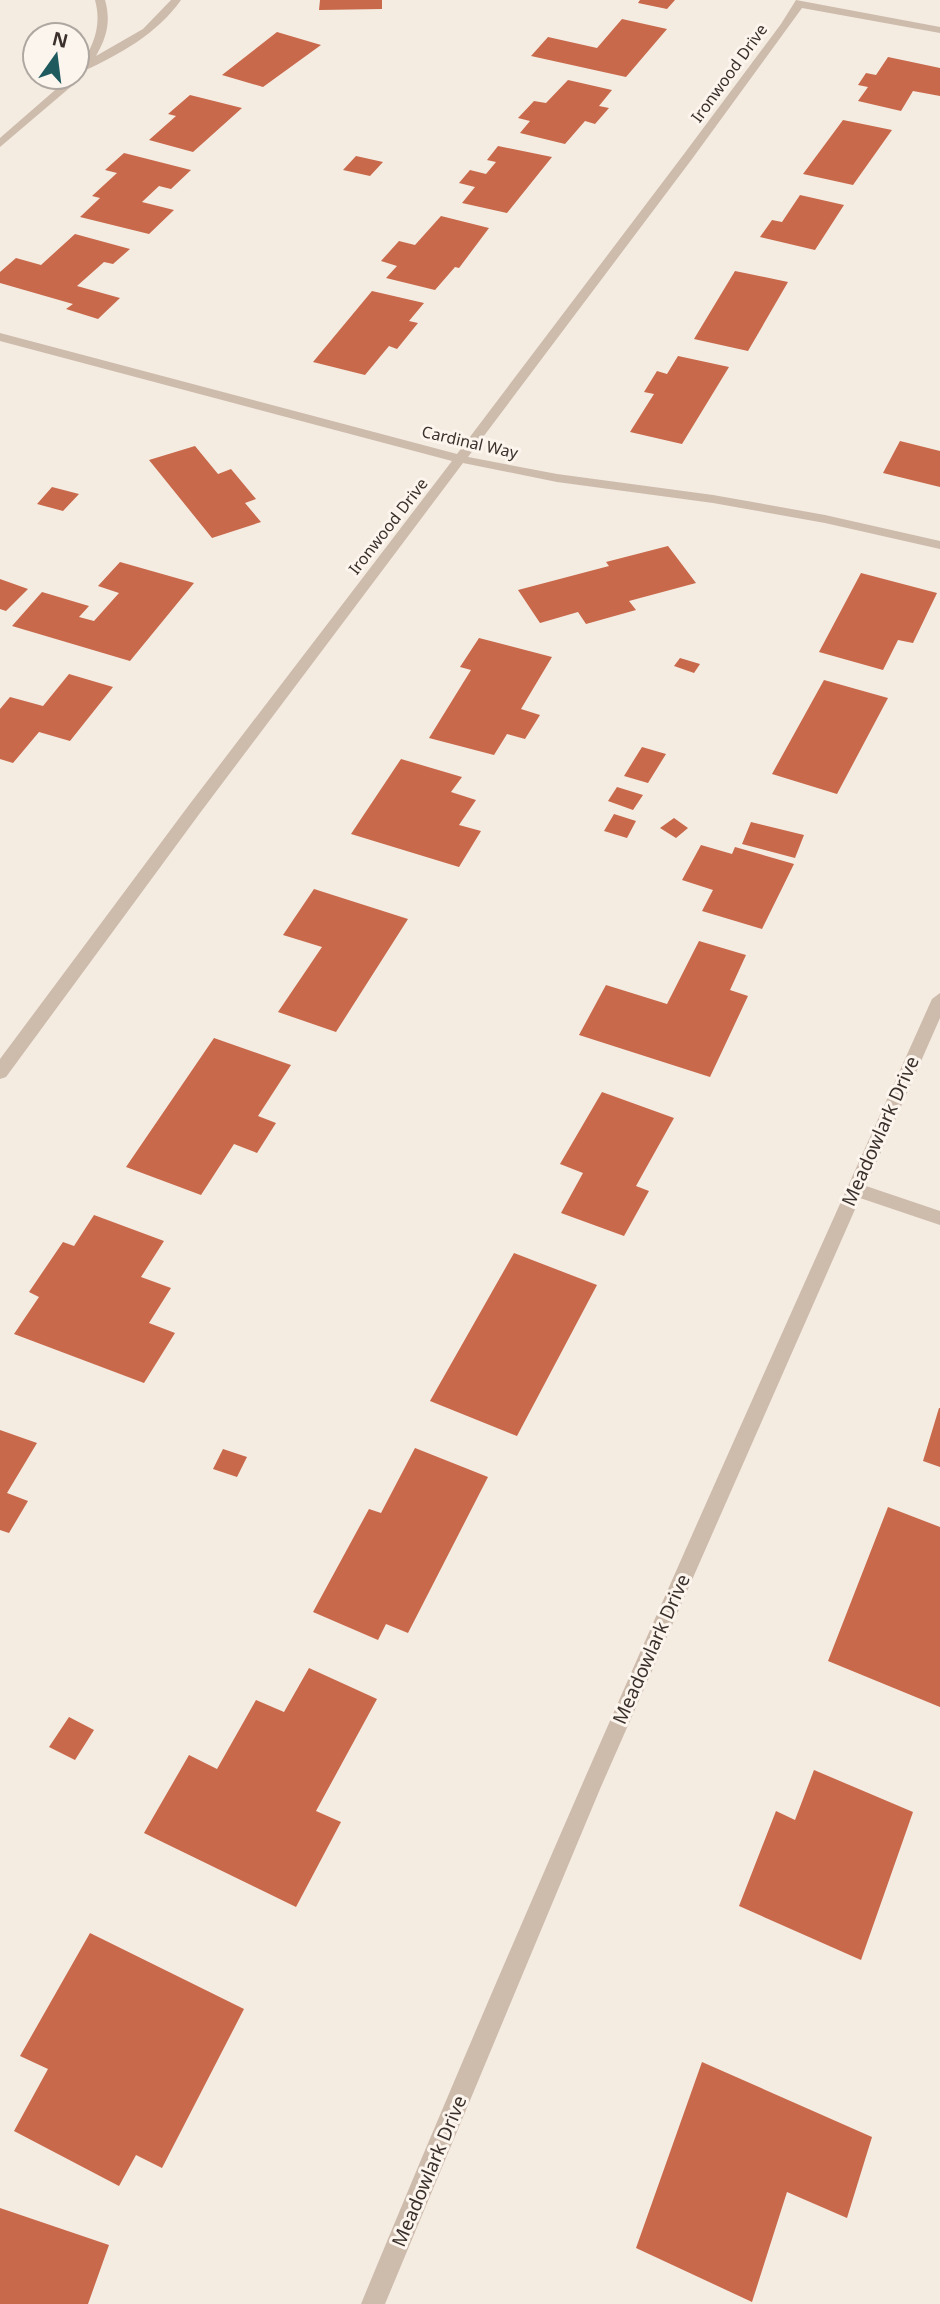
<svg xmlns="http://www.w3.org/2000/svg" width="940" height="2304" font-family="'Noto Sans',sans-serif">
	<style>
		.building { fill: #c8694b }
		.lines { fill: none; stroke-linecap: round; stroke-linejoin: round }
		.street { fill: #cdbbac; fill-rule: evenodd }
		.labels { text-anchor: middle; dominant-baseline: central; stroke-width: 6; stroke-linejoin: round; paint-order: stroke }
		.far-street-label { font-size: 16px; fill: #3b302b; stroke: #fbf5ee }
		.street-label { font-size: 19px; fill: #3b302b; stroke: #fbf5ee }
	</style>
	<rect width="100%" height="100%" fill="#f4ebe1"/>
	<path class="building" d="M320,0H382V9L319,10Z
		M640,0H675L667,9L638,3Z
		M622,19L667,29L626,77L531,56L548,37L597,48Z
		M277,32L321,45L263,87L222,75Z
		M888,57L940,68V96L913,91L901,111L858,101L868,87L858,85L866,73L876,75Z
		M568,80L612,90L599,106L609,108L595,124L585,121L565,144L520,133L530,121L518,118L534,101L546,103Z
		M190,95L242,108L193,152L149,140L176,116L168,114Z
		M843,120L892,130L853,185L803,174Z
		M498,146L552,157L507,213L462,203L475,187L459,183L470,170L486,174L496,162L487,160Z
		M124,153L191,170L171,189L159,186L142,202L174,210L149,234L80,217L100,198L92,196L117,173L105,170Z
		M356,156L383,162L370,176L343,170Z
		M800,195L844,205L815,250L760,237L772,220L782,222Z
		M441,216L489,228L459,268L455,267L435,290L386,278L397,266L381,261L399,241L415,245Z
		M75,234L130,249L113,264L104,262L77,286L120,298L98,319L66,309L73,304L0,283V272L16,258L41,265Z
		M735,271L788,282L748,351L694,339Z
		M372,291L424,303L409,321L418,323L397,349L389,346L365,375L313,362Z
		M678,356L729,367L682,444L630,432L654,394L644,392L657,371L667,374Z
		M900,441L940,451V487L883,473Z
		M195,446L218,474L231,469L256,499L245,503L261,522L212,538L149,460Z
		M52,487L79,494L63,511L37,504Z
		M668,546L696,583L629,601L636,610L586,624L578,612L540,623L518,590L609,566L606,562Z
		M120,562L194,583L130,661L12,626L42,592L89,606L79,617L94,621L119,593L98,586Z
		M861,573L937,593L913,643L898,640L883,670L819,652Z
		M0,579L28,589L6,611L0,609Z
		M479,638L552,657L521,709L540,715L525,739L507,734L494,755L429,738L471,670L460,667Z
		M680,658L700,664L694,673L674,666Z
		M69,674L113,687L70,741L39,732L13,763L0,759V709L10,697L43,706Z
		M824,680L888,698L837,794L772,774Z
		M642,747L666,754L648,783L624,776Z
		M401,759L462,777L451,792L476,800L459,825L481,831L459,867L351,834Z
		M617,787L643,795L633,810L608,801Z
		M614,814L636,821L627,838L604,831Z
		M674,818L688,828L676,838L660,828Z
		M751,822L804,835L795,858L742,844Z
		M701,845L732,854L735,847L794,864L762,929L702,911L713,890L682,880Z
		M314,889L408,919L336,1032L278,1012L322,947L283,935Z
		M699,941L746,955L730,990L748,996L710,1077L579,1035L606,985L667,1004Z
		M214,1038L291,1065L258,1116L276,1123L257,1153L234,1144L201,1195L126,1167Z
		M602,1092L674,1118L636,1186L649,1191L624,1236L561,1213L583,1173L560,1164Z
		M94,1215L164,1241L141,1277L171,1288L149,1323L175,1333L144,1383L14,1334L39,1297L29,1292L63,1242L74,1246Z
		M514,1253L597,1285L517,1436L430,1401Z
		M939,1408H940V1467L923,1461Z
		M0,1430L37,1443L7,1493L28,1501L9,1533L0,1530Z
		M415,1448L488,1477L408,1633L386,1624L378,1640L313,1612L369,1509L381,1513Z
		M223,1449L247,1457L237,1477L213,1469Z
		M888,1507L940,1527V1707L828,1661Z
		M309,1668L377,1699L316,1811L341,1822L296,1907L144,1833L189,1755L217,1769L256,1700L284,1712Z
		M69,1717L94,1730L75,1760L49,1747Z
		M814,1770L913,1812L861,1960L739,1906L776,1811L795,1820Z
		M90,1933L244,2009L162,2168L136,2155L119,2186L14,2131L48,2069L20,2056Z
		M702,2062L872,2137L847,2218L787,2192L752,2302L636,2248Z
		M0,2208L109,2245L88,2304H0Z"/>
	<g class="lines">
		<path class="street" d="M95,0H105C111,21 107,37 96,56L143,29L171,0H181C157,34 120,54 84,71L79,67C94,46 102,25 95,0Z
			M796,0L940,27V33L802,8L692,159L468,457L557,474L713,495L825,515L940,541V549L825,523L713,503L557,482L463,463L200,813L6,1077L0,1079V1059L189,805L452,461L0,341V333L457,454L684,154L781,24Z
			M77,74L81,77L80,79L0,147V138L70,77H77Z
			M940,993V1018L866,1186L940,1211V1225L860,1198L600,1789L385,2304H361C542,1865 738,1431 932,999Z"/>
	</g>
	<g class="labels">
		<g class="far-street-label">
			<text transform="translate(729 73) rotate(-54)">Ironwood Drive</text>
			<text transform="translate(470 442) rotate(13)">Cardinal Way</text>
			<text transform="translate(388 526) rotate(-52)">Ironwood Drive</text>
		</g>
		<g class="street-label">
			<text transform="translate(880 1131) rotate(-66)">Meadowlark Drive</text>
			<text transform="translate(651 1649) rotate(-66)">Meadowlark Drive</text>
			<text transform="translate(429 2171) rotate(-67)">Meadowlark Drive</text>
		</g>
	</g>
	<g transform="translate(56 56) rotate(14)"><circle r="33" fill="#fbf5ee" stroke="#aea6a0" stroke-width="2"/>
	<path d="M0-5L12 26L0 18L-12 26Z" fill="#1f5a5e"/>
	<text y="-10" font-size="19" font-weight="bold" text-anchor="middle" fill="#3b302b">N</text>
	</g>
</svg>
